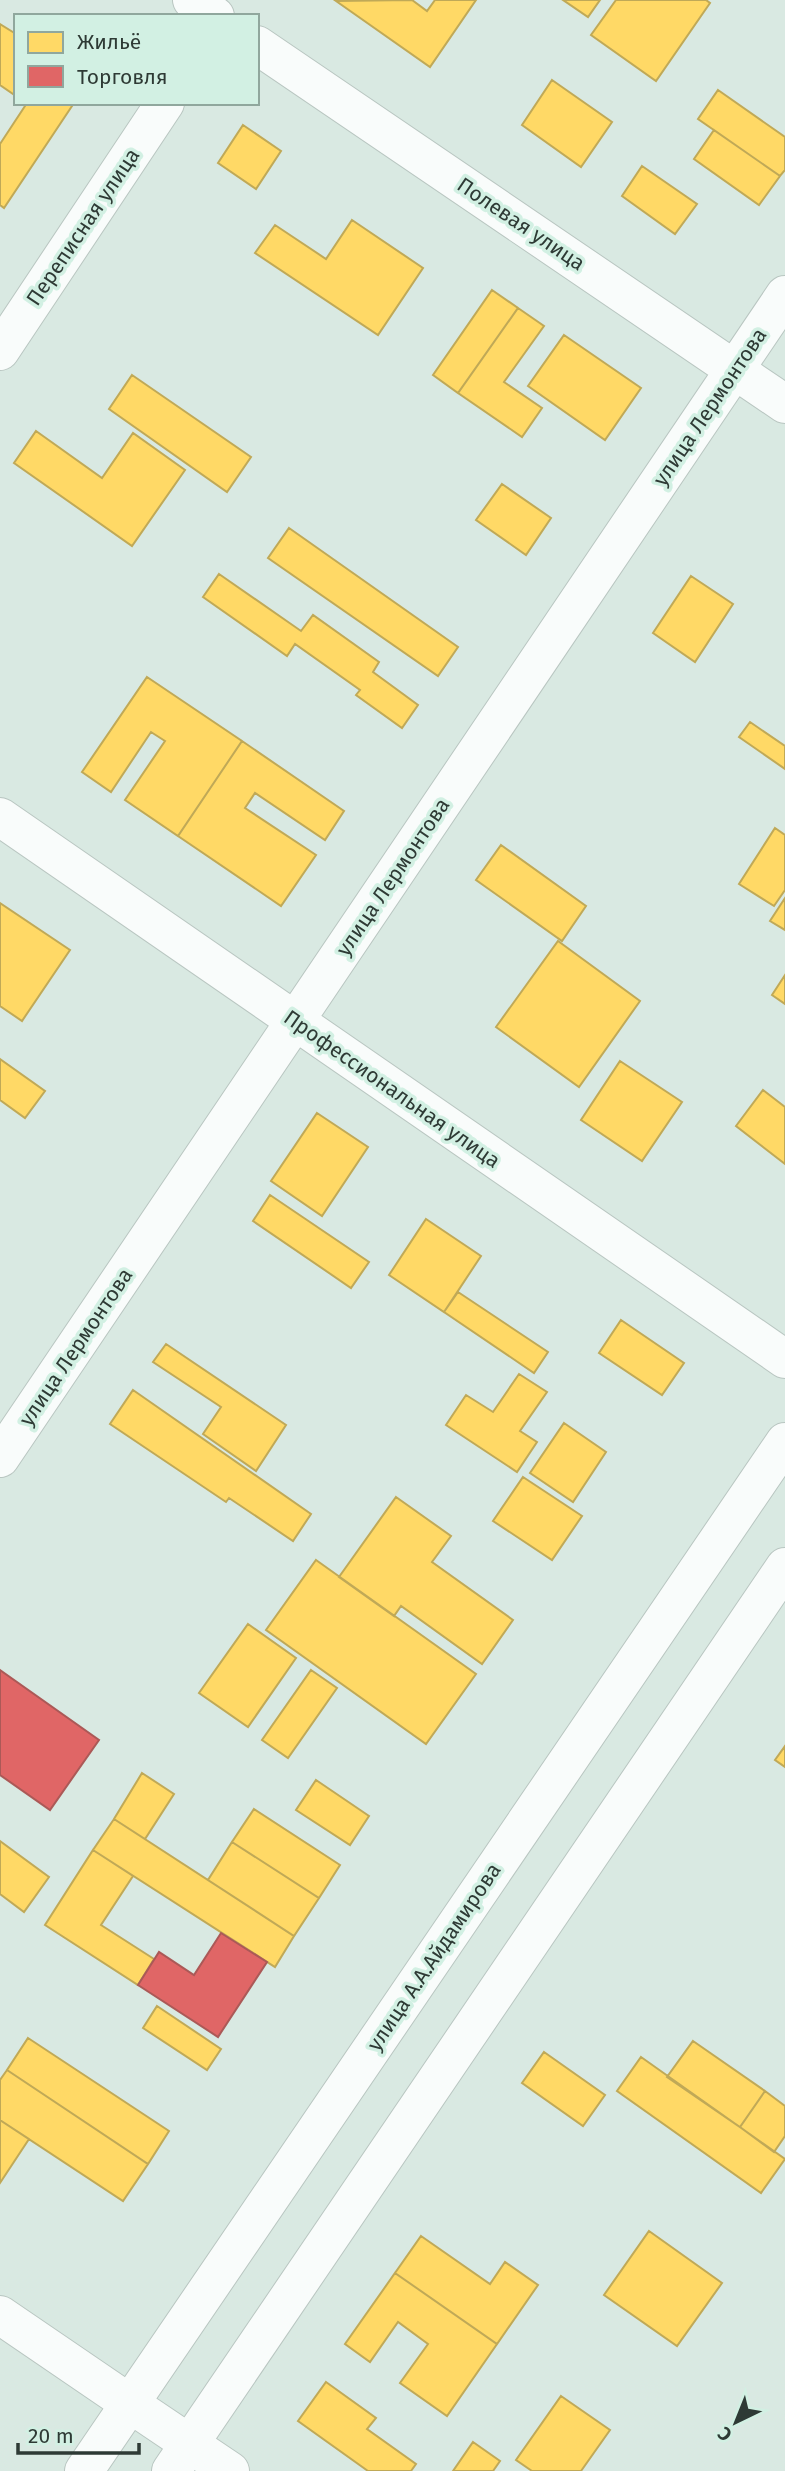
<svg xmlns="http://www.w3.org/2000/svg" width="785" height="2471" font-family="'Fira Sans',sans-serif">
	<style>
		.homes { fill: #ffd966; stroke: #c0a957; stroke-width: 2 }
		.shops { fill: #e06666; stroke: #ab5957; stroke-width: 2 }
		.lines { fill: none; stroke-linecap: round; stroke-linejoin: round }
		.minor-casing { stroke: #b9c6c1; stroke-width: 40 }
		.tertiary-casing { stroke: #b9c6c1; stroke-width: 40 }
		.secondary-casing { stroke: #b9c6c1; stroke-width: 40 }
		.minor { stroke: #f9fcfb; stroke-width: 38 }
		.tertiary { stroke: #f9fcfb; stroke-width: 38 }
		.secondary { stroke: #f9fcfb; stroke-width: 38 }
		.labels { text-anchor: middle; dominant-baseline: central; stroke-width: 7; stroke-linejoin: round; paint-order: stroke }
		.street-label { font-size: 21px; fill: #2e3a35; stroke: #d2f0e3 }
	</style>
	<rect width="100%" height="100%" fill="#d9e9e2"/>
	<path class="homes" d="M412,0L427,11L435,0H476L430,67L336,1Z
		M563,0H600L588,17Z
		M616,0H706L710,3L656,81L591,35Z
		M0,24L16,34V96L0,85Z
		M552,80L612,122L581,167L522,125Z
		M718,90L785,137V170L780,176L698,119Z
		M27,103H74L4,208L0,205V144Z
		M243,125L281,151L256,189L218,163Z
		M714,130L780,176L759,205L694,159Z
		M642,166L697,204L675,234L622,196Z
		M352,220L423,268L378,335L255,253L275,225L326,259Z
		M492,290L518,308L458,393L433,375Z
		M518,308L544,326L504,382L542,408L522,437L458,393Z
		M564,335L641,388L605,440L528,386Z
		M132,375L251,457L227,492L109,409Z
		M36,431L102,478L133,433L185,470L132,546L14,463Z
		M502,484L551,518L526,555L476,520Z
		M289,528L458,647L438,676L268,558Z
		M219,574L301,631L313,615L379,662L373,672L418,705L402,728L356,695L360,690L295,644L287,656L203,597Z
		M691,576L733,604L695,662L653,633Z
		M147,677L242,741L178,836L125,800L165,741L151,732L111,792L82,772Z
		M750,722L785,746V769L739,737Z
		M242,741L344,811L325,840L255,793L245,808L316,855L281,906L178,836Z
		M775,828L785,835V890L774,906L739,884Z
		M501,845L586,906L562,941L476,880Z
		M785,898V930L770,921Z
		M0,903L70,950L22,1021L0,1006Z
		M558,941L640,1001L579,1087L496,1027Z
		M785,975V1004L772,995Z
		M0,1059L45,1091L25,1118L0,1100Z
		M620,1061L682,1102L642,1161L581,1120Z
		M763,1090L785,1107V1164L736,1126Z
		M317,1113L368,1147L322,1216L271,1181Z
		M270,1195L369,1262L351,1288L253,1221Z
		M426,1219L481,1256L444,1312L389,1275Z
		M458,1292L548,1352L534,1373L444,1312Z
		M621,1320L684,1363L662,1395L599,1353Z
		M166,1344L286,1425L256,1471L203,1434L221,1407L153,1362Z
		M519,1374L547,1392L520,1431L537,1442L517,1472L446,1425L466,1395L493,1412Z
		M133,1390L311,1514L293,1541L229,1498L226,1502L110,1424Z
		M564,1423L606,1452L573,1502L530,1473Z
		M523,1477L582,1516L552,1560L493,1521Z
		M396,1497L451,1536L432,1562L513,1620L482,1664L401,1606L394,1616L339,1577Z
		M316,1560L476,1674L426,1744L266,1630Z
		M248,1624L296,1658L248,1727L199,1693Z
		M311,1670L337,1688L288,1758L262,1740Z
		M785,1746V1767L775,1760Z
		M142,1773L174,1794L145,1839L114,1819Z
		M316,1780L369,1816L350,1845L296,1810Z
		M254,1809L340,1865L319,1898L232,1842Z
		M114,1819L294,1936L275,1967L93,1850Z
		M0,1841L49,1877L24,1912L0,1894Z
		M232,1842L319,1898L294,1936L208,1880Z
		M93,1850L133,1876L101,1925L154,1959L138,1985L45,1925Z
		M157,2006L221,2049L207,2070L143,2028Z
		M28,2038L169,2131L148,2164L7,2070Z
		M693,2041L765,2091L740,2127L667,2077Z
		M544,2052L605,2095L583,2126L522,2083Z
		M641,2057L785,2159L761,2193L617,2091Z
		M7,2070L148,2164L123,2201L0,2120V2080Z
		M765,2091L785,2106V2136L774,2152L740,2127Z
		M0,2120L29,2139L0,2183Z
		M649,2231L722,2283L677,2346L604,2295Z
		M421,2236L490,2284L505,2262L538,2285L497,2344L395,2273Z
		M395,2273L497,2344L447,2416L400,2383L428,2344L398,2322L370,2362L345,2344Z
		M326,2382L376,2418L367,2429L416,2464L411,2471H368L298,2421Z
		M561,2396L610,2430L581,2471H532L516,2460Z
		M473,2442L500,2461L493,2471H453Z"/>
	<path class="shops" d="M0,1670L99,1740L50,1810L0,1775Z
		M221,1933L267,1962L218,2037L138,1985L159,1952L194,1975Z"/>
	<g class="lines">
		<defs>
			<path id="minor" d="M192,0L215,16
				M257,45L785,404
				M0,351L165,103
				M0,817L785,1359
				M0,1458L785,295
				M0,2315L129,2403"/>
			<path id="tertiary" d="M129,2403L230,2471"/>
			<path id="secondary" d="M84,2471L785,1442
				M171,2471L785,1567"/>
		</defs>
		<use href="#minor" class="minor-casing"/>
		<use href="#tertiary" class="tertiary-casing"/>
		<use href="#secondary" class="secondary-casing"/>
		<use href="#minor" class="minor"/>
		<use href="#tertiary" class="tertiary"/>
		<use href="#secondary" class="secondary"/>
	</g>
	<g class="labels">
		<g class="street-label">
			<text transform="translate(521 224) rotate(34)">Полевая улица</text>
			<text transform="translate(83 227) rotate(-56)">Переписная улица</text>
			<text transform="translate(710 407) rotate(-56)">улица Лермонтова</text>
			<text transform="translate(393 877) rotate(-56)">улица Лермонтова</text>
			<text transform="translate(392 1089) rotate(35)">Профессиональная улица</text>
			<text transform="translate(76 1347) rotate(-56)">улица Лермонтова</text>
			<text transform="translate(434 1957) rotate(-56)">улица А.А.Айдамирова</text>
		</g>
	</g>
	<rect x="14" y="14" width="245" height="91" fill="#d2f0e3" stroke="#90a79d" stroke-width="2"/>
	<rect x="28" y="32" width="35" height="21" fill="#ffd966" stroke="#90a79d" stroke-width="2"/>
	<text x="77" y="49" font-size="21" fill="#2e3a35">Жильё</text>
	<rect x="28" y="66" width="35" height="21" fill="#e06666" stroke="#90a79d" stroke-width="2"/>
	<text x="77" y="84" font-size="21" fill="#2e3a35">Торговля</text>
	<g transform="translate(736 2422) rotate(223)" stroke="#d2f0e3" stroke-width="5" paint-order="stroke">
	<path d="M0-5L12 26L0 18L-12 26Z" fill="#2e3a35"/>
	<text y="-10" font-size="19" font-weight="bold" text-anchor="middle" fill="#2e3a35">С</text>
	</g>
	<path d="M18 2443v10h121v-10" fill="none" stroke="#2e3a35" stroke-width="3.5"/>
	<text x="28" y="2443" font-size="21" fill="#2e3a35" stroke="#d2f0e3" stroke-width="5" paint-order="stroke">20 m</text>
</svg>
